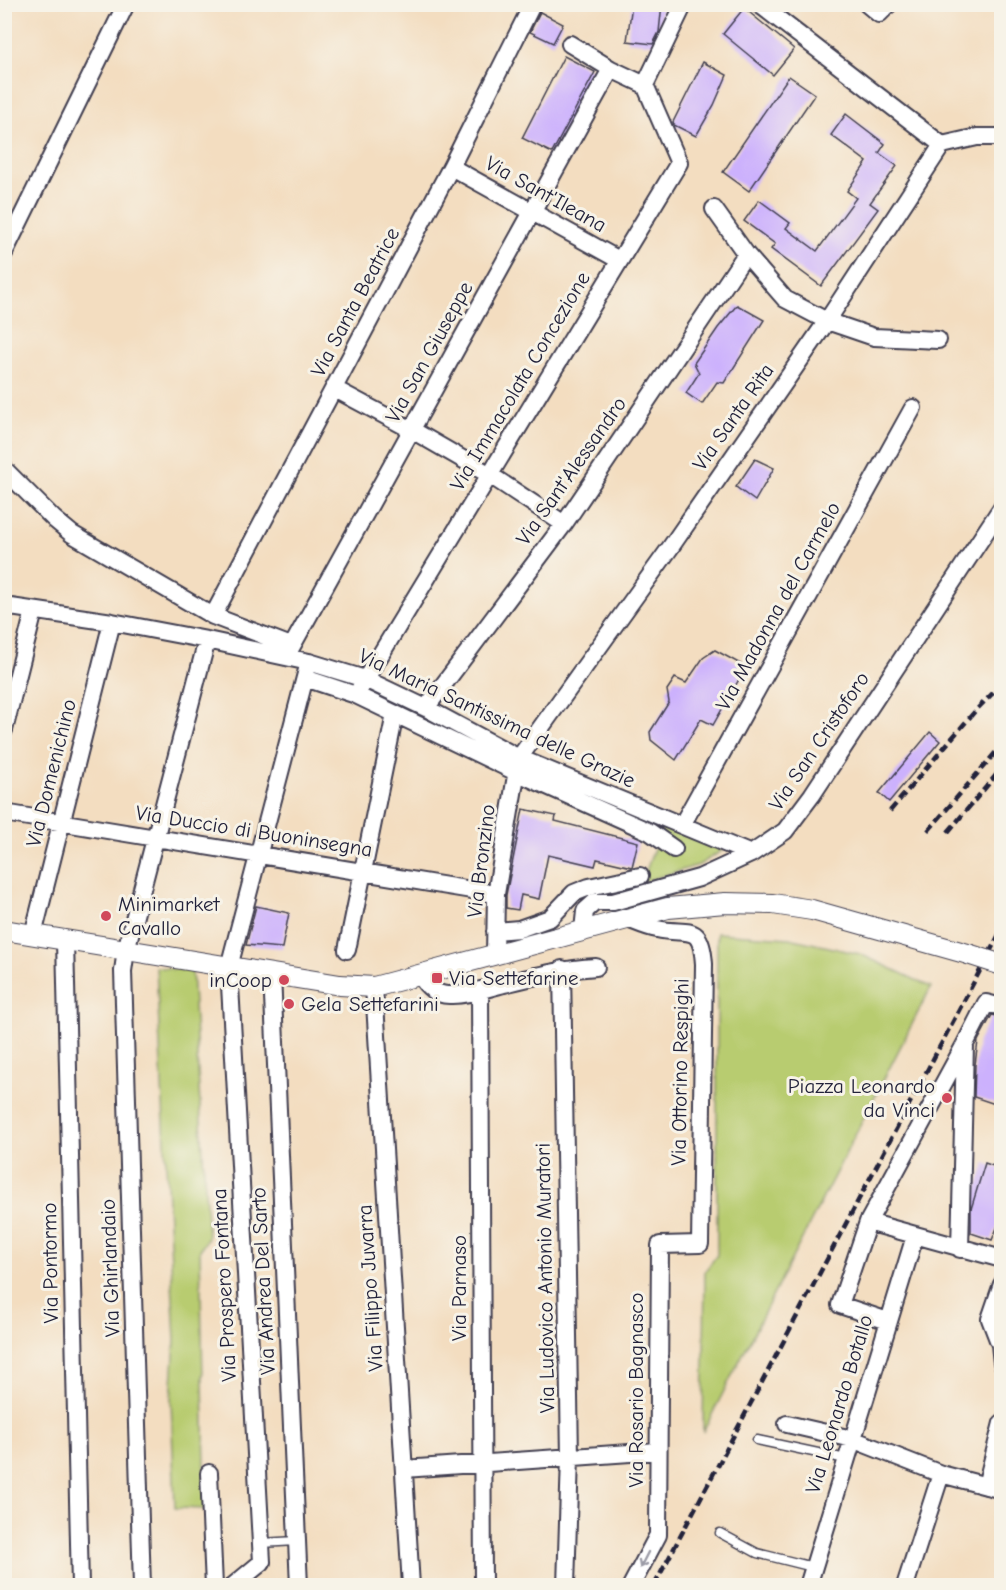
<svg xmlns="http://www.w3.org/2000/svg" width="1006" height="1590" font-family="'Comic Neue',sans-serif">
	<style>
		.green { fill: #b8cc6f; stroke: #6d7755; stroke-width: 1.5 }
		.building { fill: #ccb1fd }
		.lines { fill: none; stroke-linecap: round; stroke-linejoin: round }
		.service-casing { stroke: #413e4f; stroke-width: 11 }
		.minor-casing { stroke: #413e4f; stroke-width: 20 }
		.tertiary-casing { stroke: #413e4f; stroke-width: 22 }
		.service { stroke: #fff; stroke-width: 8 }
		.minor { stroke: #fff; stroke-width: 16 }
		.tertiary { stroke: #fff; stroke-width: 20 }
		.rail { stroke: #22223b; stroke-width: 4.5; stroke-dasharray: 9 4.5; stroke-linecap: butt }
		.tertiary-bridge-casing { stroke: #413e4f; stroke-width: 22; stroke-linecap: butt }
		.tertiary-bridge { stroke: #fff; stroke-width: 20 }
		.oneway { stroke: #9c9ca7 }
		.poi-dot { fill: #d1495b; stroke: #f7f3e8; stroke-width: 2 }
		.labels { text-anchor: middle; dominant-baseline: central; stroke-width: 6; stroke-linejoin: round; paint-order: stroke }
		.street-label { font-size: 21px; fill: #22223b; stroke: #f7f3e8 }
		.poi-label { font-size: 21px; fill: #22223b; stroke: #f7f3e8; text-anchor: start }
	</style>
	<rect width="100%" height="100%" fill="#f7f3e8"/>
	<filter id="ink" filterUnits="userSpaceOnUse"><feTurbulence type="fractalNoise" baseFrequency=".0167" numOctaves="2"/><feDisplacementMap in="SourceGraphic" scale="12" xChannelSelector="R" yChannelSelector="G"/><feConvolveMatrix kernelMatrix="1 2 1 2 8 2 1 2 1" color-interpolation-filters="sRGB"/></filter>
	<filter id="wash" filterUnits="userSpaceOnUse"><feTurbulence type="fractalNoise" baseFrequency=".008" numOctaves="4" result="noise"/><feDisplacementMap in="SourceGraphic" scale="24" xChannelSelector="R" yChannelSelector="G"/><feGaussianBlur stdDeviation="1.35" result="paint"/><feColorMatrix in="noise" values="0 0 0 0 0 0 0 0 0 0 0 0 0 0 0 0 0 1.4 0 .05"/><feComposite in="paint" operator="in"/></filter>
	<g filter="url(#wash)">
		<rect width="100%" height="100%" fill="#f3ddc0"/>
		<path class="green" d="M527,765L723,850L699,865L642,882L660,832Z
			M717,933L789,938L860,954L931,987L703,1432L705,1271L717,1255Z
			M156,967L192,971L208,1238L200,1250L206,1509L175,1508L171,1400L175,1340Z"/>
		<g id="blocks">
			<path class="building" d="M632,4H662L659,32L653,44L627,41Z
				M744,8L794,49L773,75L723,34Z
				M540,12L563,24L553,43L530,32Z
				M564,56L595,72L552,153L522,138Z
				M703,62L727,75L714,105L696,136L674,125L673,122Z
				M789,76L815,94L749,191L723,172Z
				M846,114L885,144L879,153L897,166L870,203L878,209L821,286L771,249L775,244L744,221L759,200L790,223L786,228L817,251L856,198L847,191L867,162L831,135Z
				M737,305L764,320L724,383L717,382L702,404L686,393L699,373L694,363L718,328Z
				M755,459L774,468L755,501L736,487Z
				M715,650L746,667L713,725L701,719L676,760L651,740L650,732L669,702L667,690L675,678L686,683L703,658Z
				M930,732L940,741L889,802L879,793Z
				M523,809L556,816L555,821L638,842L632,867L597,859L595,866L548,855L539,899L521,895L518,910L506,908V895Z
				M256,906L289,913L282,948L246,945Z
				M992,1015L1002,1017L998,1105L974,1097L975,1065L978,1041Z
				M985,1163L1002,1169V1216L992,1240L971,1233V1209Z"/>
		</g>
	</g>
	<g filter="url(#ink)">
		<use href="#blocks" fill-opacity="0" stroke="#413e4f" stroke-width="1.5"/>
		<g class="lines">
			<defs>
				<path id="service" d="M757,1440L846,1459
					M720,1533L757,1553L813,1567
					M261,1543L297,1541"/>
				<path id="minor" d="M759,4L942,145
					M867,4L879,14L889,4
					M570,44L611,69L645,85L684,4
					M451,167L619,260
					M714,209L746,254L785,299L827,321L874,337L938,340
					M4,253L126,4
					M335,389L412,430L490,475L564,524
					M4,469L54,519L72,534L213,616L291,646
					M4,606L112,622L207,640L309,662L365,679L426,708L519,758L751,854
					M213,616L451,167L532,5
					M286,657L611,69
					M305,678L356,695L516,772L650,832L674,849
					M356,695L679,163L645,85
					M426,708L564,524L746,254
					M4,730L34,611
					M4,813L496,894
					M682,825L913,408
					M625,918C636,922 646,927 657,929C688,936 701,921 704,964L700,1244L660,1245L658,1535L631,1586
					M583,930L585,911L595,902H613L699,878L751,854L785,831L812,795L1002,507
					M495,931L519,929L550,918L574,893L589,887L640,876
					M33,935L112,622
					M65,940L80,1586
					M347,950L395,714
					M495,955L496,894L519,758L670,548L827,321L942,145L977,137H1002
					M562,969L570,1457L566,1586
					M272,974L299,1586
					M420,975C426,986 436,995 449,995C467,996 487,988 504,984C536,976 562,969 596,967
					M374,987L411,1586
					M480,990L483,1586
					M868,1222L1002,1259
					M960,1249L965,1044L986,1003L1002,1007
					M1002,1284L990,1319L1000,1345L1002,1363
					M888,1321L840,1305L868,1222L965,1044
					M787,1424L852,1439L941,1474L1002,1490
					M404,1469L658,1451
					M209,1473L214,1586
					M986,1486L1002,1423
					M142,1586L123,971L126,950L207,640
					M233,1586L262,1562L229,967L309,662
					M808,1586L915,1236
					M905,1586L941,1474"/>
				<path id="tertiary" d="M4,930L340,985L374,987L668,908L725,903L773,904L812,910L968,954"/>
			</defs>
			<use href="#service" class="service-casing"/>
			<use href="#minor" class="minor-casing"/>
			<use href="#tertiary" class="tertiary-casing"/>
			<use href="#service" class="service"/>
			<use href="#minor" class="minor"/>
			<use href="#tertiary" class="tertiary"/>
			<path class="rail" d="M890,811L976,710L1002,684
				M928,831L1002,745
				M948,832L1002,768
				M654,1586L1002,929"/>
			<defs>
				<path id="tertiary-bridge" d="M968,954L1002,965"/>
			</defs>
			<use href="#tertiary-bridge" class="tertiary-bridge-casing"/>
			<use href="#tertiary-bridge" class="tertiary-bridge"/>
		</g>
		<defs><path id="oneway-shaft" d="M-6 0H5M1.5-3L5.5 0L1.5 3" fill="none" stroke-width="1.6" stroke-linecap="round" stroke-linejoin="round" transform="scale(1.5)"/></defs>
		<use class="oneway" href="#oneway-shaft" transform="translate(644 1560) rotate(117)"/>
	</g>
	<g class="poi-dot">
		<circle cx="106" cy="916" r="6"/>
		<rect x="431" y="972" width="12" height="12" rx="3"/>
		<circle cx="284" cy="980" r="6"/>
		<circle cx="289" cy="1004" r="6"/>
		<circle cx="947" cy="1098" r="6"/>
	</g>
	<g class="labels">
		<g class="street-label">
			<text transform="translate(546 194) rotate(29)">Via Sant'Ileana</text>
			<text transform="translate(355 302) rotate(-62)">Via Santa Beatrice</text>
			<text transform="translate(429 352) rotate(-61)">Via San Giuseppe</text>
			<text transform="translate(520 381) rotate(-59)">Via Immacolata Concezione</text>
			<text transform="translate(733 417) rotate(-55)">Via Santa Rita</text>
			<text transform="translate(571 471) rotate(-55)">Via Sant'Alessandro</text>
			<text transform="translate(778 606) rotate(-61)">Via Madonna del Carmelo</text>
			<text transform="translate(497 718) rotate(25)">Via Maria Santissima delle Grazie</text>
			<text transform="translate(819 741) rotate(-56)">Via San Cristoforo</text>
			<text transform="translate(51 773) rotate(-76)">Via Domenichino</text>
			<text transform="translate(254 831) rotate(9)">Via Duccio di Buoninsegna</text>
			<text transform="translate(481 861) rotate(-83)">Via Bronzino</text>
			<text transform="translate(680 1072) rotate(-89)">Via Ottorino Respighi</text>
			<text transform="translate(50 1263) rotate(-91)">Via Pontormo</text>
			<text transform="translate(110 1268) rotate(-92)">Via Ghirlandaio</text>
			<text transform="translate(545 1278) rotate(-91)">Via Ludovico Antonio Muratori</text>
			<text transform="translate(263 1281) rotate(-93)">Via Andrea Del Sarto</text>
			<text transform="translate(224 1285) rotate(-93)">Via Prospero Fontana</text>
			<text transform="translate(370 1288) rotate(-94)">Via Filippo Juvarra</text>
			<text transform="translate(459 1288) rotate(-90)">Via Parnaso</text>
			<text transform="translate(636 1390) rotate(-90)">Via Rosario Bagnasco</text>
			<text transform="translate(839 1404) rotate(-73)">Via Leonardo Botallo</text>
		</g>
		<g class="poi-label">
			<text x="118" y="904">Minimarket<tspan x="118" dy="24">Cavallo</tspan></text>
			<text x="449" y="978">Via Settefarine</text>
			<text x="272" y="980" text-anchor="end">inCoop</text>
			<text x="301" y="1004">Gela Settefarini</text>
			<text x="935" y="1086" text-anchor="end">Piazza Leonardo<tspan x="935" dy="24">da Vinci</tspan></text>
		</g>
	</g>
	<rect width="1006" height="1590" fill="none" stroke="#f7f3e8" stroke-width="24"/>
</svg>
